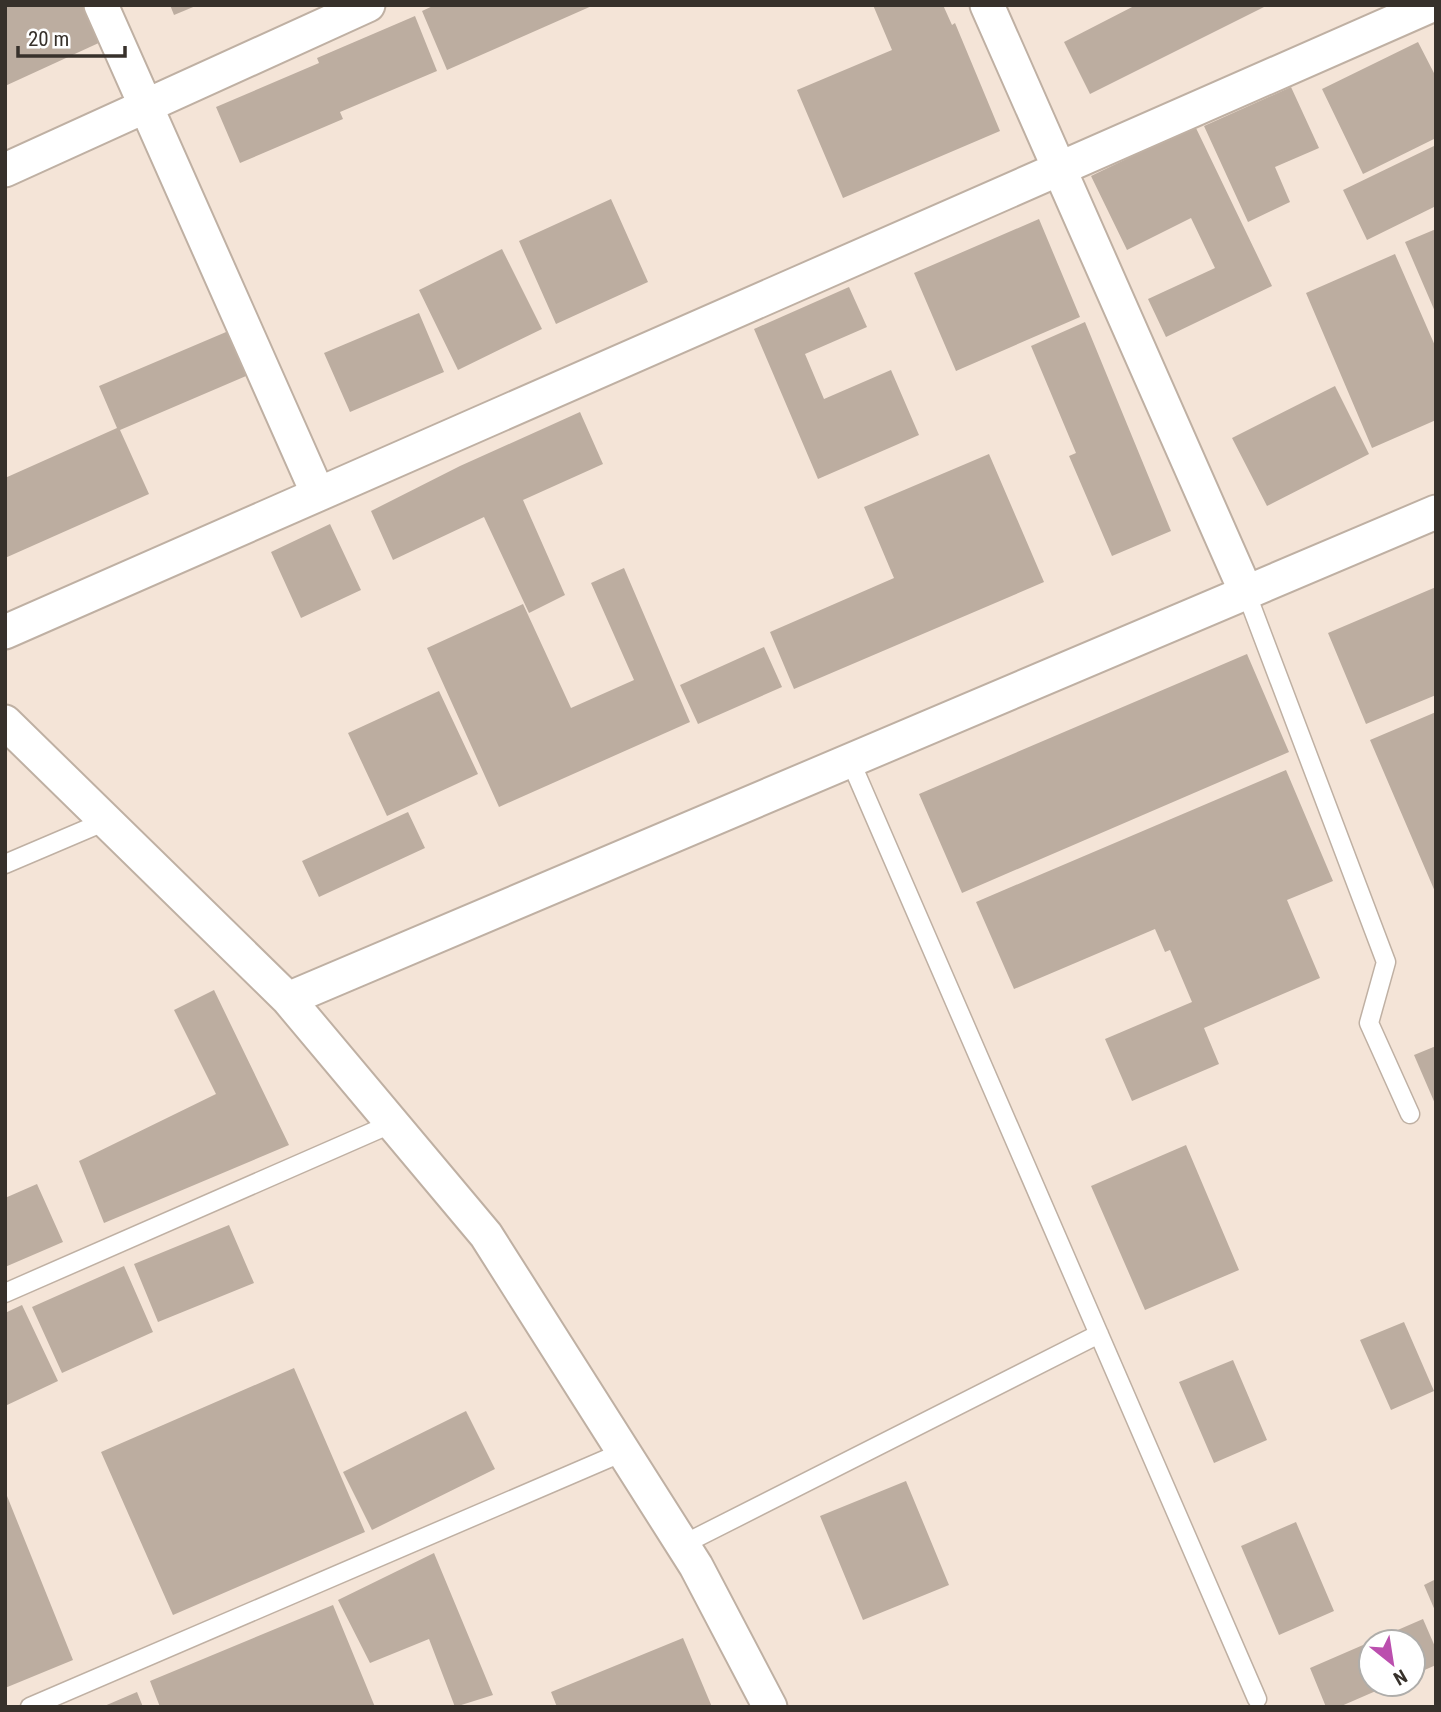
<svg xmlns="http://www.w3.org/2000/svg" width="1441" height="1712" font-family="'Roboto Condensed',sans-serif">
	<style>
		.building { fill: #bcada0 }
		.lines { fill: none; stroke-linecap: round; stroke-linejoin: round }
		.lane-casing { stroke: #bfb0a3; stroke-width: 21 }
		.street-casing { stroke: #bfb0a3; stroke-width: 37 }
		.lane { stroke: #fff; stroke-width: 18 }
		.street { stroke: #fff; stroke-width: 33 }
	</style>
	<rect width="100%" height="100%" fill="#f4e4d7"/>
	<path class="building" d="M5,5H116L127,30L5,86Z
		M170,5H198L174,15Z
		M435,5H594L447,70L422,11Z
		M873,5H943L952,25L955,23L1000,131L843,198L797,90L892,50Z
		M1136,5H1268L1090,94L1064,42Z
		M415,16L437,71L340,112L343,119L240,163L216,107L319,63L317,58Z
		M1418,42L1436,77V138L1363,174L1322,89Z
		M1291,87L1319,148L1275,167L1290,202L1248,222L1204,126Z
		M1195,126L1272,286L1166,337L1148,299L1215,268L1191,218L1127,250L1091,176Z
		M1436,145V206L1367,240L1343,190Z
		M611,199L648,282L556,324L519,241Z
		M1039,219L1080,317L956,371L914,273Z
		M1436,229V314L1405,242Z
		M502,249L542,329L458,370L419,290Z
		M1395,254L1436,348V420L1372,448L1306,293Z
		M849,287L867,327L805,354L824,399L891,370L919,435L818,479L754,329Z
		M419,313L444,372L350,412L324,353Z
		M252,321L272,365L120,430L149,494L5,558V478L117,428L99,386Z
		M1085,322L1171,531L1112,556L1069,456L1076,453L1031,346Z
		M1335,386L1369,454L1267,506L1232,438Z
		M580,412L603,464L523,500L565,595L529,613L484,517L393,560L371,511L460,466Z
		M989,454L1044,582L794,689L770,632L894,578L864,507Z
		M330,524L361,590L301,618L271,552Z
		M624,568L690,722L499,807L427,648L523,604L571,708L634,680L591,583Z
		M1436,587V695L1366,724L1328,633Z
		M764,647L782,687L698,724L680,685Z
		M1247,654L1289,752L962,893L919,794Z
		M439,691L478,774L387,816L348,733Z
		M1436,712V894L1370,740Z
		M1286,770L1333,881L1287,900L1320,978L1204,1028L1219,1064L1132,1101L1105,1039L1192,1002L1170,950L1165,952L1155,929L1014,989L976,902Z
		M408,812L425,848L319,897L302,861Z
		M214,990L289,1145L104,1223L79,1161L216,1094L174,1010Z
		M1436,1046V1106L1414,1055Z
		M1186,1145L1239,1270L1145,1310L1091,1186Z
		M37,1184L63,1242L5,1267V1198Z
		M229,1225L254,1283L158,1322L134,1264Z
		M124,1266L153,1332L62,1373L32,1307Z
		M22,1305L58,1381L5,1406V1313Z
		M1404,1322L1434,1391L1391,1410L1360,1340Z
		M1233,1360L1267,1440L1214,1463L1179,1382Z
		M294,1368L365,1532L173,1615L101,1452Z
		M466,1411L495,1469L372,1530L343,1472Z
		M906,1481L949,1585L863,1620L820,1516Z
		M5,1491L73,1660L5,1688Z
		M1296,1522L1334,1611L1279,1635L1241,1546Z
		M434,1553L493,1695L455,1707L429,1639L370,1663L338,1600Z
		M1436,1579V1613L1424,1585Z
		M333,1605L375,1707H160L150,1681Z
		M1423,1619L1436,1649V1665L1413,1675V1642H1371V1684H1392L1339,1707H1326L1310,1668Z
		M683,1638L712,1707H557L551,1692Z
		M137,1692L143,1707H102Z"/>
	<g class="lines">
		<defs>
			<path id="lane" d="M1246,592L1386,962L1369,1023L1410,1114
				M850,760L1257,1699
				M5,864L106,821
				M5,1293L393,1123
				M682,1545L1099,1334
				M30,1707L623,1452"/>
			<path id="street" d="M101,5L318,494
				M987,5L1246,592
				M5,170L368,5
				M5,632L1432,5
				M5,722L288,999L486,1235L696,1566L770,1707
				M288,999L1436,512"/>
		</defs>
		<use href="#lane" class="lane-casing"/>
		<use href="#street" class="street-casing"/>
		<use href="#lane" class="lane"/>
		<use href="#street" class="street"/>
	</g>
	<rect width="1441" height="1712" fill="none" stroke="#37312b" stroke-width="14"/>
	<g transform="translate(1392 1663) rotate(150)"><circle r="33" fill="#ffffff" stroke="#afadaa" stroke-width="2"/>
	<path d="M0-5L12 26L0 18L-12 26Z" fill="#bb4fae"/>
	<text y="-10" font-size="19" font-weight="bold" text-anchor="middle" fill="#37312b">N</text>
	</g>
	<path d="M18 46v10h107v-10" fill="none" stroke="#37312b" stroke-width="3.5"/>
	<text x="28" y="46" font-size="21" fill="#37312b" stroke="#ffffff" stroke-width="5" paint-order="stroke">20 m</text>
</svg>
